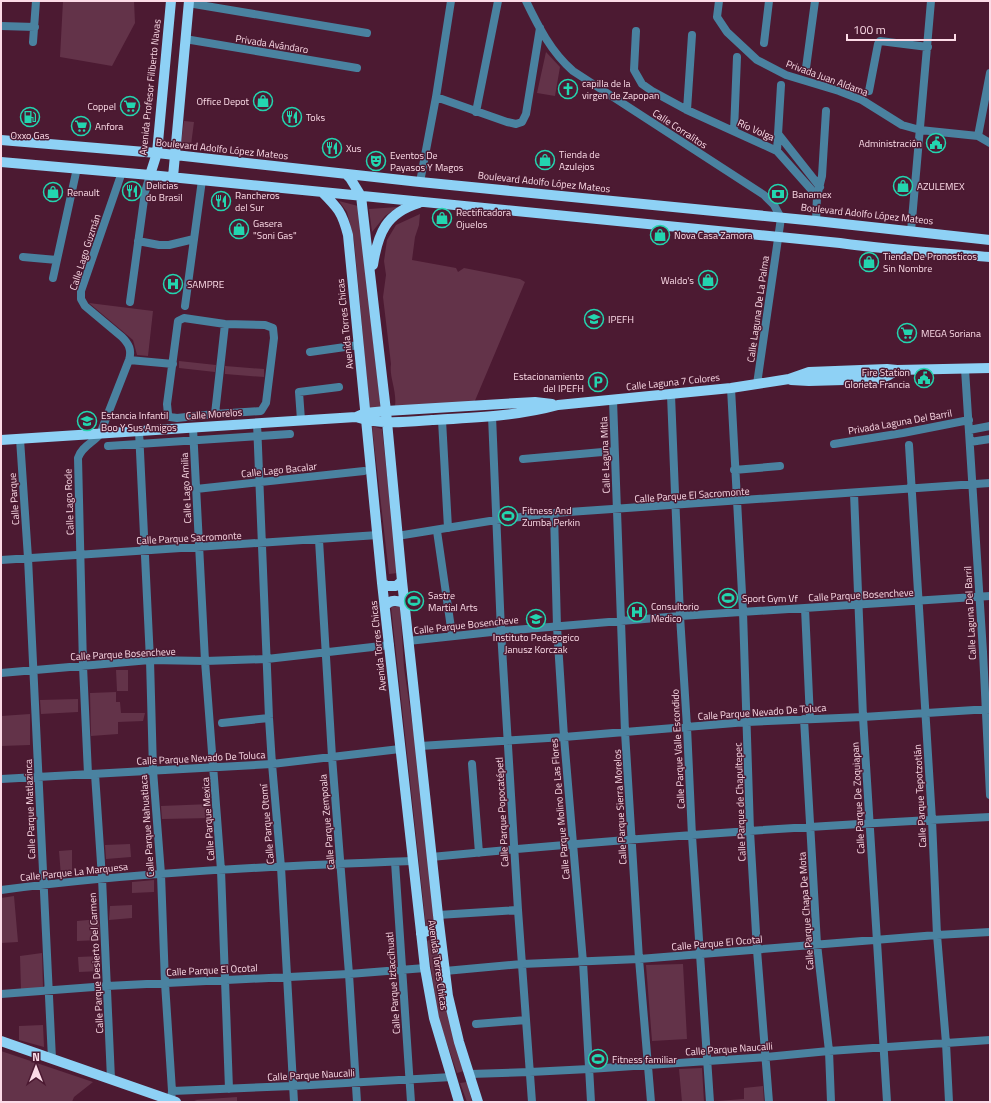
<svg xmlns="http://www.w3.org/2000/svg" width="991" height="1103" font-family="'Titillium Web',sans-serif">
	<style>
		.green { fill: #633349 }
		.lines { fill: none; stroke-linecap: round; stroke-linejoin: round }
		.minor { stroke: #4a82a0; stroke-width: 8 }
		.major { stroke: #8ed1f5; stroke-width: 10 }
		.labels { text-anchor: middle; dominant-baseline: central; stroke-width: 3; stroke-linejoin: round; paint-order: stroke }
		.street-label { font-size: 10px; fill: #fcdbe7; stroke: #4c1a32 }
		.poi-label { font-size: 10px; fill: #fcdbe7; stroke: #4c1a32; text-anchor: start }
	</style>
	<rect width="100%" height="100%" fill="#4c1a32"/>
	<path class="green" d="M63,1H134L135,23L112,66L60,57Z
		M546,52L560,67L555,96L537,93Z
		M184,121L194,122L191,145L181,143Z
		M339,201L358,206L381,409L370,413L354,240L347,212Z
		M398,207L385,216L372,232L369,209Z
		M420,214L419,225L415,237L412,260L456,268L458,272L464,268L520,279L525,282L474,403L395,406C397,390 389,377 391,364L383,297L386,275L384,261L387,240L396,225Z
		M89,303L153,311L148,356L137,355L133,340Z
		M179,361L216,365L215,372L179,368Z
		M225,366L264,369V377L225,374Z
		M372,426L382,429L398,573L389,574Z
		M400,606L404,668L417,755L435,926L426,927L391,607Z
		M116,670H128V691H117Z
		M116,692V702H120L121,713H145L143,721L118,722V734L91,736L90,693Z
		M78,699V712L41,714L40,700Z
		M30,714V745L1,746V716Z
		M211,804V818L162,819L161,806Z
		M130,844L131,857L106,859L105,845Z
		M72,850V875L61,876L59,851Z
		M154,880V892L132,893V882Z
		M14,896L18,942L1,943V898Z
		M132,905V918L109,920L110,906Z
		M99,919L100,940L77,941V921Z
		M435,937L448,1014L464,1071L457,1073L438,1017L427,941Z
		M42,953L43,988L21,990L20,956Z
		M100,956L101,971L79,972L78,957Z
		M683,964L687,1039L652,1041L646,965Z
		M43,1025L44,1047L19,1040V1026Z
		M1,1051L93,1082L74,1097L72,1102H1Z
		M702,1068L704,1102H682L679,1069Z
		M467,1082L472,1102H467L460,1083Z
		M763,1086L764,1102H717V1101L744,1099V1088Z
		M237,1097V1102H200L194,1100Z"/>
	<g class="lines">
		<path class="minor" d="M526,1C538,26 551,52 573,71L764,195L774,205L781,218L757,384
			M719,1L717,17L727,32L757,60L786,75L839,91L862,100L902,125L920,130L978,136L990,143
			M188,3L367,33
			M1,26L35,27
			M636,31L634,70L642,84L652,91L687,110L777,151L817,196
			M185,39L357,68
			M33,42L36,1
			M764,43L769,1
			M806,68L815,1
			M869,91L878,44L880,41L928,47
			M436,97L507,122L516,124L522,122L526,114L540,28
			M687,110L692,35
			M476,112L498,1
			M734,131L737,57
			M779,135L820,187
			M978,136L990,73
			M777,151L781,85
			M420,182L436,97L451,1
			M816,221L817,196L822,176L826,111
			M911,231L931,1
			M138,241L159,245H169L194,239
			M23,257L57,260
			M53,278L77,168
			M130,302L145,192L150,175
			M185,306L202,180
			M184,318L225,324L265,325L273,328L274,338L266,403L261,411L215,414L177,418L170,417L168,414L167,404L178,321Z
			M310,352L359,345
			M129,360L173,364
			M965,369L983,652L990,795
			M731,388L743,612L750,831L757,950L769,1102
			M671,395L680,616L687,727L692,836L710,1102
			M613,400L625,732L639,959L651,1102
			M215,414L225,324
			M492,416L501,631L518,910L532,1102
			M301,420L299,392L339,387
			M442,420L448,528
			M257,423L269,718L272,764L281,867L294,1102
			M193,428L205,661L221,870L229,1089
			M969,430L990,426
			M139,431L150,660L153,770L161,874L165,983L172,1091L171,1100
			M20,439L28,558L52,1059
			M970,442L990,439
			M834,444L903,433L969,420
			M909,445L932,820L937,935L946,1043L949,1102
			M108,446L290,434
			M523,459L614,451
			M734,470L780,466
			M196,489L364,471
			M854,493L863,717L887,1102
			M554,513L557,627L564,737L583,962L591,1102
			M437,531L452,635
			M397,536L496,520L554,513L990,483
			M319,540L332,757L349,974L357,1102
			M1,560L378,535
			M805,608L810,719
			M408,641L501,631L680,616L990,596
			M1,673L150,660L205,661L267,659L390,645
			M804,719L817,944L829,1051L831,1102
			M222,723L269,718
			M420,746L564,737L747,722L863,717L990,709
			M472,764L479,853
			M88,774L83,666L78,458C82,446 93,443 100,434L129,360C132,350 129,344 122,337L85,306L81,299V291L122,172
			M95,774L102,878L111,1079
			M1,779L272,764L400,749
			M431,857C617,839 804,826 990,817
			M395,862L411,1102
			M1,890C137,872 276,866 413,861
			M438,915L518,910
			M445,971L522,964L639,959L937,935L990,932
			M1,994L107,986L349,974L425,968
			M476,1024L526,1020
			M470,1074L530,1072L589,1069L766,1057L829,1051L990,1040
			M172,1091L293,1086L452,1077"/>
		<path class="major" d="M1,140L157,153L420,182L816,221L990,240
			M1,162L150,175L840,243C890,250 940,253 990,257
			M346,174L350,178L361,196L386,411L402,581L438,915L448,996L459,1042L478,1102
			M150,175L157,153L171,1
			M173,177L189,1
			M322,192C338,208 342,212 348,235L382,583L425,968L434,1018L459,1102
			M373,265C378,233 386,213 419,203
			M791,380L809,381L879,379L889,375L897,370
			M356,417C380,425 406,422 432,420C474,418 518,416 558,405L731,388L789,379L809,372L887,369L897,370L990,368
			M1,440L356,417L365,413L386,411L535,402L552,404
			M382,583L387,586H396L402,581
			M385,606C390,599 397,600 404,603
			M421,934L427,931H440
			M1,1041L176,1102"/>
	</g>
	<defs>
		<symbol id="church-ring" viewBox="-11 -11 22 22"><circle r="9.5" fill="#4c1a32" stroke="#23d5af" stroke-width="1.5"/><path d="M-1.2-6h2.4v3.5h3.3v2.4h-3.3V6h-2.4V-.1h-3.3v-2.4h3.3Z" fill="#23d5af"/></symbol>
		<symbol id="shop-ring" viewBox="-11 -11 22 22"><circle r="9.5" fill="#4c1a32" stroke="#23d5af" stroke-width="1.5"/><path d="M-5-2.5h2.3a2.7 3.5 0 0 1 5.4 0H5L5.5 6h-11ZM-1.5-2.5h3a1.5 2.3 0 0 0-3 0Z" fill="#23d5af"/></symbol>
		<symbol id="supermarket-ring" viewBox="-11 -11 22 22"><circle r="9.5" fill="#4c1a32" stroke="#23d5af" stroke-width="1.5"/><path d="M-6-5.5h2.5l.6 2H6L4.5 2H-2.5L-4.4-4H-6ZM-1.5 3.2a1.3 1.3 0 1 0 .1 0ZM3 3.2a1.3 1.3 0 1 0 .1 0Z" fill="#23d5af"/></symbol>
		<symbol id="fuel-ring" viewBox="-11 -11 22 22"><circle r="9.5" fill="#4c1a32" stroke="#23d5af" stroke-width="1.5"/><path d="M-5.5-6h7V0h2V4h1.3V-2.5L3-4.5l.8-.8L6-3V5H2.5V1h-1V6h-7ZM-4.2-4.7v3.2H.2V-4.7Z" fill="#23d5af"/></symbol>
		<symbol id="restaurant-ring" viewBox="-11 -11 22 22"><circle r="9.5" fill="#4c1a32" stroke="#23d5af" stroke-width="1.5"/><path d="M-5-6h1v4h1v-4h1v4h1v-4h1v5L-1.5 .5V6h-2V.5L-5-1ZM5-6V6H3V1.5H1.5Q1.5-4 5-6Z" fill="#23d5af"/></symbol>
		<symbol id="civic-ring" viewBox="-11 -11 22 22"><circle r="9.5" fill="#4c1a32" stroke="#23d5af" stroke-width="1.5"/><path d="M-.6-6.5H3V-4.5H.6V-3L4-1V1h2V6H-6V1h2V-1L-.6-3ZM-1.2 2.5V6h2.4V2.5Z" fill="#23d5af"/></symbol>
		<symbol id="theatre-ring" viewBox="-11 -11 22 22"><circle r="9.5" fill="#4c1a32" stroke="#23d5af" stroke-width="1.5"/><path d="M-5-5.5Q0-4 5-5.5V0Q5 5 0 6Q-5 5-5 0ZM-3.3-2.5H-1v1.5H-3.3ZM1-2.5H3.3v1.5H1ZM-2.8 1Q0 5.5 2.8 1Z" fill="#23d5af"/></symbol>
		<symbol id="bank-ring" viewBox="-11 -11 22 22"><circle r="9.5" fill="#4c1a32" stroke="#23d5af" stroke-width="1.5"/><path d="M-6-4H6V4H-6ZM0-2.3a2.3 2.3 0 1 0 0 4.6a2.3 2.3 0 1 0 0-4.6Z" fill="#23d5af"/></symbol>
		<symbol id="hospital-ring" viewBox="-11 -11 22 22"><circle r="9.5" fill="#4c1a32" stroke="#23d5af" stroke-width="1.5"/><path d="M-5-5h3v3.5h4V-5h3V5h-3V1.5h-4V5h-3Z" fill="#23d5af"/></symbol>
		<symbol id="school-ring" viewBox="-11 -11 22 22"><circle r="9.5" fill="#4c1a32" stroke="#23d5af" stroke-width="1.5"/><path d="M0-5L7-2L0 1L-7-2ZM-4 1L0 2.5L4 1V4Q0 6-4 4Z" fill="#23d5af"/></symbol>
		<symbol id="parking-ring" viewBox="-11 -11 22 22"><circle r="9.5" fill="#4c1a32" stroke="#23d5af" stroke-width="1.5"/><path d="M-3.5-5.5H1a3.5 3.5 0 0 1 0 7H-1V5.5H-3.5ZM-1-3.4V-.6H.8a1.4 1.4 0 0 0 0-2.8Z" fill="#23d5af"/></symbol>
		<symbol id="stadium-ring" viewBox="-11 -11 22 22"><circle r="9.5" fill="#4c1a32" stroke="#23d5af" stroke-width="1.5"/><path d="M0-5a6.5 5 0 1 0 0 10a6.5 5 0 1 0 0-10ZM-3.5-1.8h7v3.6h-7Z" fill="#23d5af"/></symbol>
	</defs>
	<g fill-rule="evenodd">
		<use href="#church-ring" x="557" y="78" width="22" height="22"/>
		<use href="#shop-ring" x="252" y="90" width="22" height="22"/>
		<use href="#supermarket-ring" x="119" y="95" width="22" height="22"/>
		<use href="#fuel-ring" x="19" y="106" width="22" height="22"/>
		<use href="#restaurant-ring" x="281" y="106" width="22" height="22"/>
		<use href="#supermarket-ring" x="70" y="115" width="22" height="22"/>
		<use href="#civic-ring" x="925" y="132" width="22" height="22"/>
		<use href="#restaurant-ring" x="321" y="137" width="22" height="22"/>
		<use href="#shop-ring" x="534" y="149" width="22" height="22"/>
		<use href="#theatre-ring" x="365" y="150" width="22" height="22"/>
		<use href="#shop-ring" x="892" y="175" width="22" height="22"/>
		<use href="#restaurant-ring" x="121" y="180" width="22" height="22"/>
		<use href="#shop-ring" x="42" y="181" width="22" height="22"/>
		<use href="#bank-ring" x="767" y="183" width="22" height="22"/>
		<use href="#restaurant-ring" x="210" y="190" width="22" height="22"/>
		<use href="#shop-ring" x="431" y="207" width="22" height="22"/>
		<use href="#shop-ring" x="228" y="218" width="22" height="22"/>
		<use href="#shop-ring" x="649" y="224" width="22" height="22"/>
		<use href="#shop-ring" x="858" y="251" width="22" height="22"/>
		<use href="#shop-ring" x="697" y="269" width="22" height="22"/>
		<use href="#hospital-ring" x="162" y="273" width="22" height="22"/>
		<use href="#school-ring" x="583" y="308" width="22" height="22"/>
		<use href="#supermarket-ring" x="896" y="322" width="22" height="22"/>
		<use href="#civic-ring" x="913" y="367" width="22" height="22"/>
		<use href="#parking-ring" x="587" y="371" width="22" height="22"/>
		<use href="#school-ring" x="76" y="410" width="22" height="22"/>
		<use href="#stadium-ring" x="497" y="505" width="22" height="22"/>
		<use href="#stadium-ring" x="717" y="587" width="22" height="22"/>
		<use href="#stadium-ring" x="403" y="590" width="22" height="22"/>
		<use href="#hospital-ring" x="626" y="601" width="22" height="22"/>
		<use href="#school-ring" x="525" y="608" width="22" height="22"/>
		<use href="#stadium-ring" x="587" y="1048" width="22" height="22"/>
	</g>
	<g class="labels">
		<g class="street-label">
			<text transform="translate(272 44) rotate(9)">Privada Avándaro</text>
			<text transform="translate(827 78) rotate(20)">Privada Juan Aldama</text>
			<text transform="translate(150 87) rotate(-84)">Avenida Profesor Filiberto Navas</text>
			<text transform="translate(680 129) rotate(33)">Calle Corralitos</text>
			<text transform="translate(756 130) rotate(24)">Río Volga</text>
			<text transform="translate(222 149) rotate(6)">Boulevard Adolfo López Mateos</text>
			<text transform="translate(544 182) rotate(6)">Boulevard Adolfo López Mateos</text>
			<text transform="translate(867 214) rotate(6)">Boulevard Adolfo López Mateos</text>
			<text transform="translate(85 252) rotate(-72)">Calle Lago Guzmán</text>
			<text transform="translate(758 309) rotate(-82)">Calle Laguna De La Palma</text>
			<text transform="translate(345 324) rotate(-96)">Avenida Torres Chicas</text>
			<text transform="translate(673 382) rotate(-6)">Calle Laguna 7 Colores</text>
			<text transform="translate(214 414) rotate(-4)">Calle Morelos</text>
			<text transform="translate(900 422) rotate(-10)">Privada Laguna Del Barril</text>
			<text transform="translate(605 455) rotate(-92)">Calle Laguna Mitla</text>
			<text transform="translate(279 470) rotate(-6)">Calle Lago Bacalar</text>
			<text transform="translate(186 488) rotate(-93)">Calle Lago Amilia</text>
			<text transform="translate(692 495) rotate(-4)">Calle Parque El Sacromonte</text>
			<text transform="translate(14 499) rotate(-94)">Calle Parque</text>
			<text transform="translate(69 502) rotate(-92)">Calle Lago Rode</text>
			<text transform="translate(189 538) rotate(-3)">Calle Parque Sacromonte</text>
			<text transform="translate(861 595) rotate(-3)">Calle Parque Bosencheve</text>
			<text transform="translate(970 613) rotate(-93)">Calle Laguna Del Barril</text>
			<text transform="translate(466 625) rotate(-6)">Calle Parque Bosencheve</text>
			<text transform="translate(378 646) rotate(-96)">Avenida Torres Chicas</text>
			<text transform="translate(123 654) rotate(-3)">Calle Parque Bosencheve</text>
			<text transform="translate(762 712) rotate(-4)">Calle Parque Nevado De Toluca</text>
			<text transform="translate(678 749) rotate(-93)">Calle Parque Valle Escondido</text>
			<text transform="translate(201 758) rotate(-3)">Calle Parque Nevado De Toluca</text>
			<text transform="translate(920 796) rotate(-93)">Calle Parque Tepotzotlán</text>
			<text transform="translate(858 798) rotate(-93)">Calle Parque De Zoquiapan</text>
			<text transform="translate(740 802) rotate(-92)">Calle Parque de Chapultepec</text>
			<text transform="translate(620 807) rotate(-93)">Calle Parque Sierra Morelos</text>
			<text transform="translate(30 809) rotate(-92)">Calle Parque Matlazinca</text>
			<text transform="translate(560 809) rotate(-95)">Calle Parque Molino De Las Flores</text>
			<text transform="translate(502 812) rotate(-93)">Calle Parque Popocatépetl</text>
			<text transform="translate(208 819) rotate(-94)">Calle Parque Mexica</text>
			<text transform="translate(327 822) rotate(-95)">Calle Parque Zempoala</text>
			<text transform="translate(267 824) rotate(-95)">Calle Parque Otomí</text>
			<text transform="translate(147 826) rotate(-94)">Calle Parque Nahuatlaca</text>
			<text transform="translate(74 872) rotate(-6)">Calle Parque La Marquesa</text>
			<text transform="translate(806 911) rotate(-94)">Calle Parque Chapa De Mota</text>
			<text transform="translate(717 943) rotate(-5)">Calle Parque El Ocotal</text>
			<text transform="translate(96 963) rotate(-93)">Calle Parque Desierto Del Carmen</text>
			<text transform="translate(438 965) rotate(82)">Avenida Torres Chicas</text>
			<text transform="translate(212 970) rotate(-3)">Calle Parque El Ocotal</text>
			<text transform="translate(393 983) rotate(-94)">Calle Parque Iztaccíhuatl</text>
			<text transform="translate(729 1049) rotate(-4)">Calle Parque Naucalli</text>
			<text transform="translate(311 1075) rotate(-3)">Calle Parque Naucalli</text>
		</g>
		<g class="poi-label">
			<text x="582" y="83">capilla de la<tspan x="582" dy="12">virgen de Zapopan</tspan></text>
			<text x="249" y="101" text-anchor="end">Office Depot</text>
			<text x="116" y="106" text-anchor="end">Coppel</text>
			<text x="306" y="117">Toks</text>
			<text x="95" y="126">Anfora</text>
			<text x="30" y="135" text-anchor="middle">Oxxo Gas</text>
			<text x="922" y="143" text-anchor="end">Administración</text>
			<text x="346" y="148">Xus</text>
			<text x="559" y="154">Tienda de<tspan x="559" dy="12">Azulejos</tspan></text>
			<text x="390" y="155">Eventos De<tspan x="390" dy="12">Payasos Y Magos</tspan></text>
			<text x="146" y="185">Delicias<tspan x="146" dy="12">do Brasil</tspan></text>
			<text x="917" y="186">AZULEMEX</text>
			<text x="67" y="192">Renault</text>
			<text x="792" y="194">Banamex</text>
			<text x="235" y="195">Rancheros<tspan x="235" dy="12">del Sur</tspan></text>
			<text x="456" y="212">Rectificadora<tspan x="456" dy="12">Ojuelos</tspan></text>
			<text x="253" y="223">Gasera<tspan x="253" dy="12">"Soni Gas"</tspan></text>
			<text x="674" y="235">Nova Casa Zamora</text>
			<text x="883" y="256">Tienda De Pronosticos<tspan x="883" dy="12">Sin Nombre</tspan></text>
			<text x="694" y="280" text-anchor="end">Waldo's</text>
			<text x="187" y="284">SAMPRE</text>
			<text x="608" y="319">IPEFH</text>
			<text x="921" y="333">MEGA Soriana</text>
			<text x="910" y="372" text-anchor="end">Fire Station<tspan x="910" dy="12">Glorieta Francia</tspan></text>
			<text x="584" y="376" text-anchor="end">Estacionamiento<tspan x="584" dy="12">del IPEFH</tspan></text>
			<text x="101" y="415">Estancia Infantil<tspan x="101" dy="12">Boo Y Sus Amigos</tspan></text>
			<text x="522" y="510">Fitness And<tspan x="522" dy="12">Zumba Perkin</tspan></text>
			<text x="428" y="595">Sastre<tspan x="428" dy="12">Martial Arts</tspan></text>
			<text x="742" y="598">Sport Gym Vf</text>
			<text x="651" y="606">Consultorio<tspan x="651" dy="12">Medico</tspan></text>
			<text x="536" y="637" text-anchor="middle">Instituto Pedagogico<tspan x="536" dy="12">Janusz Korczak</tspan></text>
			<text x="612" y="1059">Fitness familiar</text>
		</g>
	</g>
	<rect width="991" height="1103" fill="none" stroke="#fcdbe7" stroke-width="4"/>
	<g transform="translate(36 1067)" stroke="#4c1a32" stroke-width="3" paint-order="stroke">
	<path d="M0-3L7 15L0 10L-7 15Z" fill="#fcdbe7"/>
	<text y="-6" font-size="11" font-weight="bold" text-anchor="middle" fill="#fcdbe7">N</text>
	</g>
	<path d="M847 34v6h108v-6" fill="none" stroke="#fcdbe7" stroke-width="2"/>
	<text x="853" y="34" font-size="12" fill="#fcdbe7" stroke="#4c1a32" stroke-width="3" paint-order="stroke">100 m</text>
</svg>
